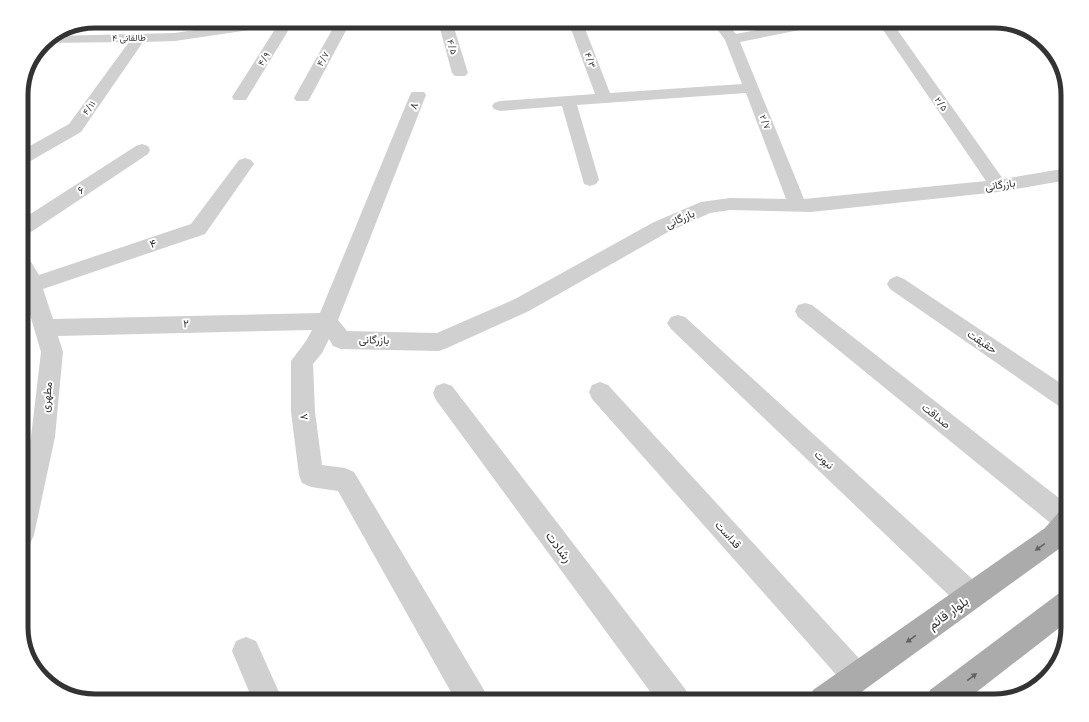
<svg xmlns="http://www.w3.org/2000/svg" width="1089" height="722" font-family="'Fira Sans',Vazirmatn,sans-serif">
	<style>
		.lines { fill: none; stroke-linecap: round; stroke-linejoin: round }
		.minor { fill: #d0d0d0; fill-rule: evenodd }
		.major { fill: #ababab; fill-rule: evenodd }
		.oneway { fill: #636363 }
		.labels { text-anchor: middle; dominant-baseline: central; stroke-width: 4; stroke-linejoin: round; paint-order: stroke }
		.far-street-label { font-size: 9px; fill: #333; stroke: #fff }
		.street-label { font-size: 11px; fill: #333; stroke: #fff }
		.near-street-label { font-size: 13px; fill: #333; stroke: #fff }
		.rim { fill: none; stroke: #333; stroke-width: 5 }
	</style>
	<rect width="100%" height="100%" fill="#fff"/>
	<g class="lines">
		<path class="minor" d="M254,21H294L246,100H234L232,97L277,26L175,41L143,42L81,132L27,163L21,165V151L69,124L129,42L42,43L53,36L175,33Z
			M337,21H351L310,98L308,101H296L294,98Z
			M438,21H452L468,73L465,76H455L452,73Z
			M568,21H582L610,93L742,84L725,40L711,21H725L736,34L803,21H832L830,24L740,42L804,199L986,181L877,21H891L1003,179L1068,168V180L998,192L811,212L730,210L710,213L668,232L529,311L447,348L439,351L341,349L333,346L329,339L322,353L313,364L315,412L322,465L345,468L354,472L484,690L488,701H456L338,491L311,487L302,483L299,475L291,412V361L306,341L312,330L58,336L63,352L55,437L34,535L30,544L21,548V479L31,437L41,352L21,284V255L28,257L39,275L191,224L239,160L245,158L251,160L254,164L205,234L43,289L53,319L320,313L410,95L412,92H424L426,95L338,320L347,331L437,333L515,299L654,222L701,202L730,198L786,199L746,93L577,105L599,180L596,184L590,186L584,184L562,106L500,111L494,109L492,106L494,103L500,101L595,94Z
			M142,144L148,146L150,150L148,154L28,234L21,236V220L136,146Z
			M897,276L904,279L1068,388V410L1060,407L890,289L887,284L890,279Z
			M805,303L812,305L1068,505V534L1059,530L798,317L795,311L798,305Z
			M678,315L685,317L980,586L984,596L980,606L970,610L960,606L671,329L667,323L671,317Z
			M600,382L608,385L867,667L872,677L867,687L857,692L847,687L592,399L589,392L592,385Z
			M444,383L452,386L686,690L690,701H657L436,400L433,393L436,386Z
			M246,637L256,641L283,701H253L232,651L236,641Z"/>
		<path class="major" d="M1068,508V541L1063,546L849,701H809L813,690L1045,528L1059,512Z
			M1068,590V621L965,701H926L930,690L1058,594Z"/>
	</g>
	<defs><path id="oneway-solid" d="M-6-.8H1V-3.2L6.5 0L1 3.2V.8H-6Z"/></defs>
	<g class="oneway">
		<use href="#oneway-solid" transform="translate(1040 547) rotate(145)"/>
		<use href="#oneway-solid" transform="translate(911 639) rotate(144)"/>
		<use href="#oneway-solid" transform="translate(972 677) rotate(-37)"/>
	</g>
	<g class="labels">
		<g class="far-street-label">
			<text transform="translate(129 38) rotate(-1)">طالقانی ۴</text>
			<text transform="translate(452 47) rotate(74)">۴/۵</text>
			<text transform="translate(264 59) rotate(-58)">۴/۹</text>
			<text transform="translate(323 59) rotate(-61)">۴/۷</text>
			<text transform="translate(590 60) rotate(69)">۴/۳</text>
			<text transform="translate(941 104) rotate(55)">۲/۵</text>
			<text transform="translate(89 108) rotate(-54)">۴/۱۱</text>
			<text transform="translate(765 122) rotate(68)">۲/۷</text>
		</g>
		<g class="street-label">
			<text transform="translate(414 106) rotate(-68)">۸</text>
			<text transform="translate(1000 185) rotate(-8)">بازرگانی</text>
			<text transform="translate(81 190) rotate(-33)">۶</text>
			<text transform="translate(680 219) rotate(-24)">بازرگانی</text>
			<text transform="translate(153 244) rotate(-19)">۴</text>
			<text transform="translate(186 324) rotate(-2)">۲</text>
			<text transform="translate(374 340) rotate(1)">بازرگانی</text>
			<text transform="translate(982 342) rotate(34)">حقیقت</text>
			<text transform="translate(47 397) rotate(-84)">مطهری</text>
			<text transform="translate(936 416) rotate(39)">صداقت</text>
			<text transform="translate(304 417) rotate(-96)">۸</text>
			<text transform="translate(824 460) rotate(43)">نبوت</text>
			<text transform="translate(728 535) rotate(48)">قداست</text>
		</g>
		<g class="near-street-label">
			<text transform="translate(559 547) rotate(53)">رشادت</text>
			<text transform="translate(948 613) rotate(-36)">بلوار قائم</text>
		</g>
	</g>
	<path d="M0 0H1089V722H0ZM95 28H994A67 67 0 0 1 1061 95V627A67 67 0 0 1 994 694H95A67 67 0 0 1 28 627V95A67 67 0 0 1 95 28Z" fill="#fff" fill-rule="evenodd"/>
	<path class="rim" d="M95 28H994A67 67 0 0 1 1061 95V627A67 67 0 0 1 994 694H95A67 67 0 0 1 28 627V95A67 67 0 0 1 95 28Z"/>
</svg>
